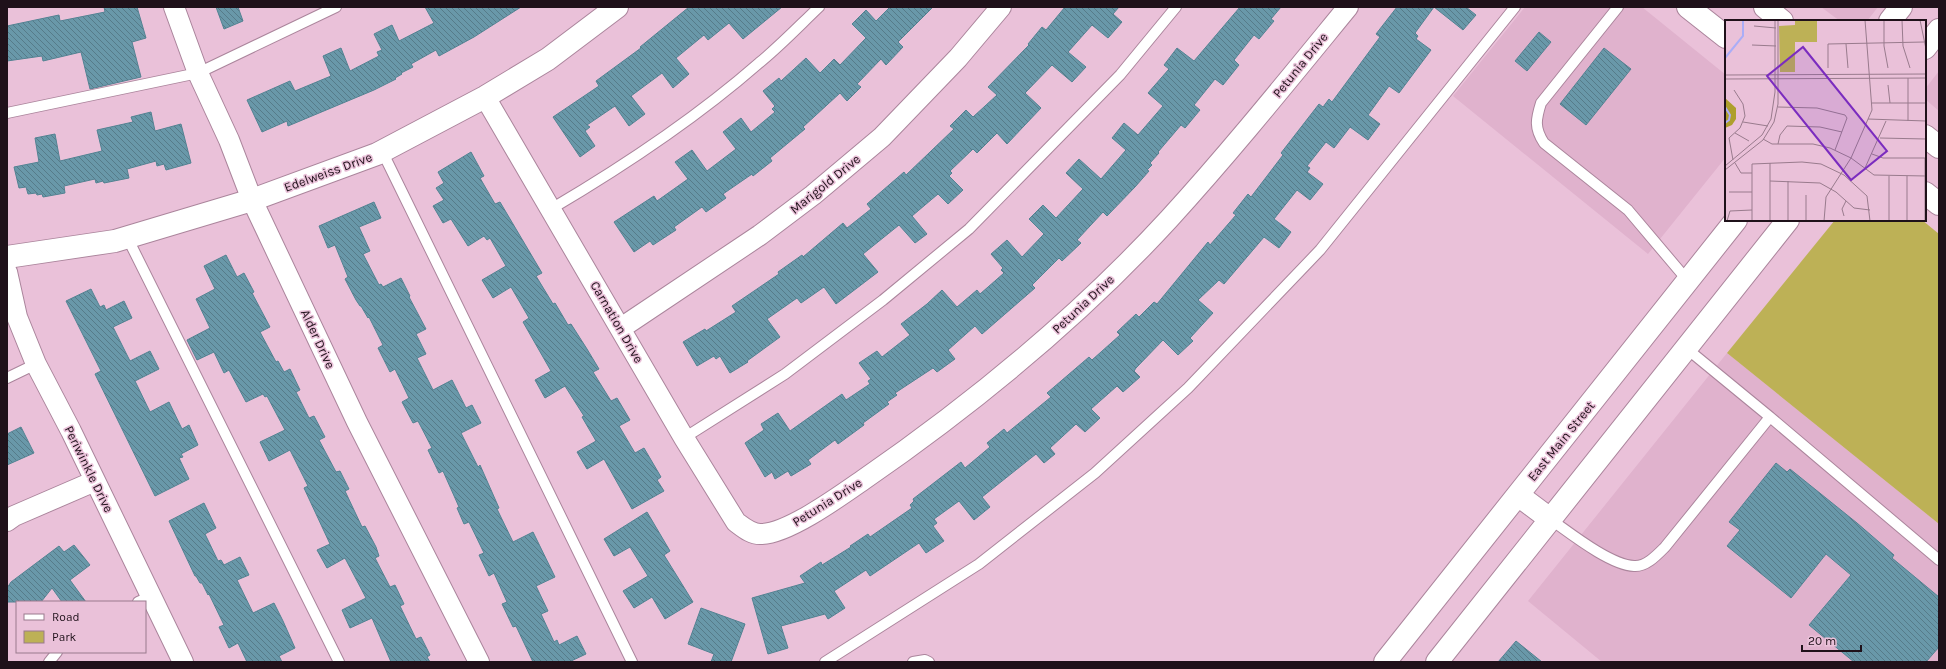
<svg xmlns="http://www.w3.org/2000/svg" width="1946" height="669" font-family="Karla,sans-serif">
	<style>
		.built { fill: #e0b2cd }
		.green { fill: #bdb156 }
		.building { fill: url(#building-back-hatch); stroke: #538292 }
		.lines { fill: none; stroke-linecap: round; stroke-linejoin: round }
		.service-casing { stroke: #ab859c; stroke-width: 12 }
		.minor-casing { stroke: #ab859c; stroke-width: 22 }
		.tertiary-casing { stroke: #ab859c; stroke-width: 24 }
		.secondary-casing { stroke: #ab859c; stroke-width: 24 }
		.service { stroke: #fff; stroke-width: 10 }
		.minor { stroke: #fff; stroke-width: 20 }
		.tertiary { stroke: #fff; stroke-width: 22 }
		.secondary { stroke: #fff; stroke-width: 22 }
		.labels { text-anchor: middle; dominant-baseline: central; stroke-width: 3; stroke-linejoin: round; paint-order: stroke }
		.street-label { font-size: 13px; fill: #1f111a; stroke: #eac1d9 }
		.inset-river { fill: none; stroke: #aaadf7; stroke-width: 2 }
		.inset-road { fill: none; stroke: #997b8d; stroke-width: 1 }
		.view { fill: #7b2cbf; fill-opacity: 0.15; stroke: #7b2cbf; stroke-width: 2 }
		.inset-edge { fill: none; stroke: #1f111a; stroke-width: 2 }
	</style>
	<defs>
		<pattern id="building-back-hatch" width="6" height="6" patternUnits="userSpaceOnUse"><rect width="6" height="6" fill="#6998a9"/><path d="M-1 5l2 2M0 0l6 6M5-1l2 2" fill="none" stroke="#567b89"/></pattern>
	</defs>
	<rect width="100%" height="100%" fill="#eac1d9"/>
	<path class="built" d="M1525,7H1642L1726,75V157L1648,254L1453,96Z
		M1821,7H1878L1867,21H1840Z
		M1939,71V111L1925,99V89Z
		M1727,353L1939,524V662H1602L1528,601Z"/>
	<path class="green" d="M1835,220H1922L1939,234V524L1727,353Z"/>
	<path class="building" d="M104,7H137L146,38L132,42L141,77L90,89L81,52L43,61L42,56L7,61V26L59,15L60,21L105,12Z
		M216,7H238L243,21L224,29Z
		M425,7H521L474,37L439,56L436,50L411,64L413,67L401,73L402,74L395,78L396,79L374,90L288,126L287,121L262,132L247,100L290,81L295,91L331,76L323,56L341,48L350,71L379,56L377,52L382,50L374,34L392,25L399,41L434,23Z
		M689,7H782L743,39L729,23L708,40L704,35L676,58L689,74L673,88L662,73L631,96L645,114L629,126L615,106L587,125L590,127L585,131L595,146L580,157L553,117L599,86L596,81L641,48L640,47Z
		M890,7H933L898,42L903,47L886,65L881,59L857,84L861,87L847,101L840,93L803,127L805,129L770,158L772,161L753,176L752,174L723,194L726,198L706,212L702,207L674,227L676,230L653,245L650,241L634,252L614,222L654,196L657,201L688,179L675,162L692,150L707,171L736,149L723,132L741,118L751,132L775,112L772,109L775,106L763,91L779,78L781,81L806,58L820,73L834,59L840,65L866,38L852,24L866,10L876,21Z
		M1065,7H1119L1113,14L1122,22L1108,38L1092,25L1068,52L1086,67L1072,82L1052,65L1025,93L1041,108L1007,144L997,133L977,153L973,149L950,171L952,173L949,176L963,190L948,204L938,194L912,216L927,234L915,243L899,225L863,254L878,272L836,304L824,287L801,303L797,298L767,319L780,337L747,361L748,362L730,373L720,356L716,359L714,356L697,366L683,342L705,329L706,331L736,312L732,306L779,274L778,272L802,255L803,257L843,223L847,228L871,209L867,204L904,172L906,175L954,129L950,126L966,110L973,117L997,95L988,87L1029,45L1028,44L1042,27L1046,30Z
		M1240,7H1281L1271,19L1274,21L1259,39L1254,35L1234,60L1239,65L1223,85L1215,79L1194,105L1200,110L1185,128L1181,125L1158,152L1159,153L1150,163L1152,165L1147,170L1149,171L1135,187L1107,216L1103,212L1077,240L1081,243L1062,261L1059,258L1032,285L1035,288L982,334L975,326L948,350L955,359L937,372L933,368L895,393L897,395L887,402L889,404L863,423L864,425L838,444L835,440L808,460L811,464L791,476L788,471L775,479L772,472L765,477L745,443L764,430L761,424L778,413L790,431L842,394L846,400L870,384L868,381L871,379L859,363L877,351L882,357L910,335L901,324L927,304L942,290L957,307L977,290L980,294L1004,273L1001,270L1003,268L991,254L1007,240L1022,257L1044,234L1029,219L1043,205L1056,218L1083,189L1066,173L1079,159L1101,179L1126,150L1112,138L1124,123L1138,135L1163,106L1148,93L1169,69L1164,65L1177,48L1194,61Z
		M1397,7H1466L1476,15L1463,30L1434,7L1415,33L1418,36L1416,39L1431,50L1399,93L1389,86L1368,115L1380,124L1368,140L1350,127L1334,148L1326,142L1307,166L1310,168L1307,172L1323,184L1310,200L1297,190L1274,219L1291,232L1279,248L1264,237L1224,284L1219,280L1198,300L1213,313L1190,338L1193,341L1178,355L1163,340L1136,368L1134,371L1140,377L1123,392L1117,386L1091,409L1100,418L1085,432L1076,424L1050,448L1055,454L1044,463L1036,454L982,497L990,507L974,520L959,501L934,519L937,523L933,526L944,541L926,553L919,543L870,576L866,570L834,591L845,608L828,619L825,614L781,626L788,648L768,654L752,598L805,583L800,576L821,562L822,565L851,547L850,546L868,534L870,537L912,508L910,505L914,501L913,499L961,462L965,468L990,447L987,443L1004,429L1007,433L1051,397L1047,393L1089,357L1092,360L1120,335L1117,332L1136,314L1139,317L1154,302L1157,304L1208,242L1210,245L1236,215L1233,213L1248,194L1251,197L1283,155L1281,153L1319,104L1323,107L1329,99L1332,102L1380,37L1376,34Z
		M1539,32L1551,42L1527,71L1515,61Z
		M1604,48L1631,69L1586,125L1560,104Z
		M151,112L155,131L181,124L191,163L166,170L164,164L157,166L156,161L127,169L129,178L104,183L103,181L96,183L95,179L64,186L65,193L43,197L42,194L37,195L36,193L28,194L26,187L19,188L14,167L39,162L35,138L55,134L60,161L102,151L97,130L133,122L131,117Z
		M471,152L484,176L480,178L495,204L500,202L542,273L536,276L553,304L555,303L568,325L571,324L587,349L599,369L593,372L611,401L617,398L630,420L619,426L635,453L644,448L661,477L657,480L664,491L632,509L604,459L587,469L577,452L596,441L582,417L584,416L565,386L545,398L535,380L551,371L523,322L529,318L511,287L493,298L482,280L506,266L490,238L487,240L484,236L468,246L451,219L443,223L433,206L444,200L436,188L444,183L438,172Z
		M374,202L381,218L359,227L370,251L363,254L379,285L381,284L383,287L401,278L410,296L409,297L426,329L416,334L426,354L417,358L433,390L452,380L466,408L472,405L481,423L461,433L478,467L480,465L499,508L497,509L513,542L533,532L555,577L536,586L548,611L541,614L554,642L557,640L559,645L577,636L586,654L569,662H533L516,626L513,627L502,604L507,602L494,573L489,576L479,555L484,553L469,522L464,524L457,508L459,507L443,471L439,473L428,450L432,448L418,421L413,423L402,402L409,398L395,369L390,372L378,348L383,345L369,317L368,318L361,306H360L356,300L345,279L348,277L335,245L328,248L319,226Z
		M226,255L237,277L244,273L254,292L252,293L270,327L260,332L276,362L278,361L284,372L290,369L300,390L296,392L309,418L314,416L325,437L319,440L336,472L340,471L349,489L345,491L362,527L365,526L376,547L379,556L375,558L390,587L395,585L404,604L400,606L416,639L421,637L430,655L427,657L430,662H391L372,618L350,628L342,610L366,598L345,558L327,568L317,550L330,544L304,488L308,486L290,450L269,461L260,442L285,430L267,396L265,397L263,394L246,402L229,370L224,373L214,352L197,360L187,340L210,328L196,299L215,289L204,266Z
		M91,289L100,307L104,305L106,310L124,301L132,318L113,327L130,361L150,351L159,369L135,381L150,412L169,402L182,429L189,425L198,445L181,454L183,457L179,458L189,479L155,496L95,374L101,371L66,301Z
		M21,427L34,453L7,465V434Z
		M1776,463L1787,472L1790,469L1857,523L1894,555L1892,558L1939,597V647L1926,662H1854L1809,625L1851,575L1826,554L1791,598L1727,546L1740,530L1729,522Z
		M204,503L216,528L205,534L218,561L221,560L224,565L240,557L249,575L237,580L253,613L274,603L283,621L295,648L279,656L282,662H247L238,643L229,648L219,627L224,625L209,594L208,595L202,583H200L196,576H195L169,521Z
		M647,512L670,551L664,555L693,602L665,619L652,597L634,608L623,591L648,576L630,547L614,556L604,539Z
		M74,545L90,565L70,580L86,602H62L52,588L41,602H7V588L11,582L59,546L64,552Z
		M701,608L745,624L731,662H711L714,654L688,644Z
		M1516,641L1542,662H1498Z"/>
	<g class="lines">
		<defs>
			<path id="service" d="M1618,7L1541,103C1536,119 1534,128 1544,143L1628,210L1688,281
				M7,113L198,73L336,7
				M382,151L632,662
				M551,209C624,166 695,119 759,63C780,46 799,26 819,7
				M127,237L339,662
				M7,378L36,364
				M1770,417L1939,560
				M684,438L785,374L883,300L969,229L1120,75L1176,7
				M1550,519C1570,533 1610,565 1634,566C1646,567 1657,555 1665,547L1770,417L1686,348
				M138,602L151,596
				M49,662L57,652
				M825,662L979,564L1095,473L1188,388L1320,250L1515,7
				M913,662L925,660L929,662"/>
			<path id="minor" d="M174,7L198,73L229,140L252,200L357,422L479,662
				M485,97L684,438L736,522C744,528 752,535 762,534C789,533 840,496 863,480C973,404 1078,318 1169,219C1231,151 1289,79 1348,7
				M7,272L17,317L36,364L71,431L183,662
				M621,328L760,235L813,195L882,137L958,58L1001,7
				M7,521L14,516L95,481"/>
			<path id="tertiary" d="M7,257L115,241L252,200L377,154L485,97L548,59L617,7"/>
			<path id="secondary" d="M1688,7L1726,37
				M1765,7L1782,21
				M1890,21L1901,7
				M1925,48L1939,30
				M1925,136L1939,147
				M1925,193L1939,204
				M1518,495L1550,519
				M1385,662L1736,220
				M1437,662L1788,220"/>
		</defs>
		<use href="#service" class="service-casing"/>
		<use href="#minor" class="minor-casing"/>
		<use href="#tertiary" class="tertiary-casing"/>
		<use href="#secondary" class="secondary-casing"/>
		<use href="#service" class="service"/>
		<use href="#minor" class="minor"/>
		<use href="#tertiary" class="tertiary"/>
		<use href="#secondary" class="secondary"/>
	</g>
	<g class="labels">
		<g class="street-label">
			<text transform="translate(1300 65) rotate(-51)">Petunia Drive</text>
			<text transform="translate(328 172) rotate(-20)">Edelweiss Drive</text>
			<text transform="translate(825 184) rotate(-39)">Marigold Drive</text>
			<text transform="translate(1083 304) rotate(-43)">Petunia Drive</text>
			<text transform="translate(617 322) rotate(60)">Carnation Drive</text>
			<text transform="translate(318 339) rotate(65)">Alder Drive</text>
			<text transform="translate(1561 441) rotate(-51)">East Main Street</text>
			<text transform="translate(89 469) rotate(64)">Periwinkle Drive</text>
			<text transform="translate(827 502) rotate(-32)">Petunia Drive</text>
		</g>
	</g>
	<g transform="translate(1725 20)">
		<rect width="201" height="201" fill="#eac1d9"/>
		<path d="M70,0H92V22H70V52H55L54,6L70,5Z" fill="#bdb156"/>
		<path d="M0,78L11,88V99L7,105L0,108Z" fill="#ae9f2c"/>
		<path class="inset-river" d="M0,38L18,16V0M0,87L5,95L4,100L0,103"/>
		<path class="inset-road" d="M159,0V26L163,48M177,0L178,26L185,48M195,0L201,29M29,6L51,8M121,24L123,48M27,25L51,26M103,48V24L199,22M0,55L201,54M183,58V101M0,59L201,58M163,65L165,83M147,83H201M53,87L92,88L120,95L122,98L110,130M143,99L201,101M18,102L43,106M10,113L24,121M155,118L201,119M38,119L47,124H88L105,128L126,138L149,155L201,156M53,124L55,115L62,106L95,107L117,112M147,134L158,138H200M8,140L4,118L15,108L20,96L18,84L9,70M10,143L16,153H27M0,146L37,115L46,99L50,72V0M140,148L161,101M0,150L38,120L49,102L53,84V0M45,161L95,163L111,172L129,188L145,190M4,172H27M119,196L117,189L121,181M2,201L5,191L27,190M27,201V144L77,142L96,144L119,155L142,176L145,201M45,201V143M63,201V161M81,201V175M99,201L101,177L126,138L147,90L140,0M164,201V156M182,201V156M200,201V138"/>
		<path class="view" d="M78,27L162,131L126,160L42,56Z"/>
		<rect width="201" height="201" class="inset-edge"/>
	</g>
	<rect width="1946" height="669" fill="none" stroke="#1f111a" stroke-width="16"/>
	<rect x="16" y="601" width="130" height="52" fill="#eac1d9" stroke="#997b8d"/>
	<rect x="24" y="614" width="20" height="6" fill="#ffffff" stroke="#997b8d"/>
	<text x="52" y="621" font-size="12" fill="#1f111a">Road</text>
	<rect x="24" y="631" width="20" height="12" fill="#bdb156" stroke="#997b8d"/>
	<text x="52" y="641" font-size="12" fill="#1f111a">Park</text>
	<path d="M1802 645v6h59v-6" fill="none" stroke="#1f111a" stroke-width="2"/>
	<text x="1808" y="645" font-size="12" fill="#1f111a" stroke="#eac1d9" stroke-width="3" paint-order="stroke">20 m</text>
</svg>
